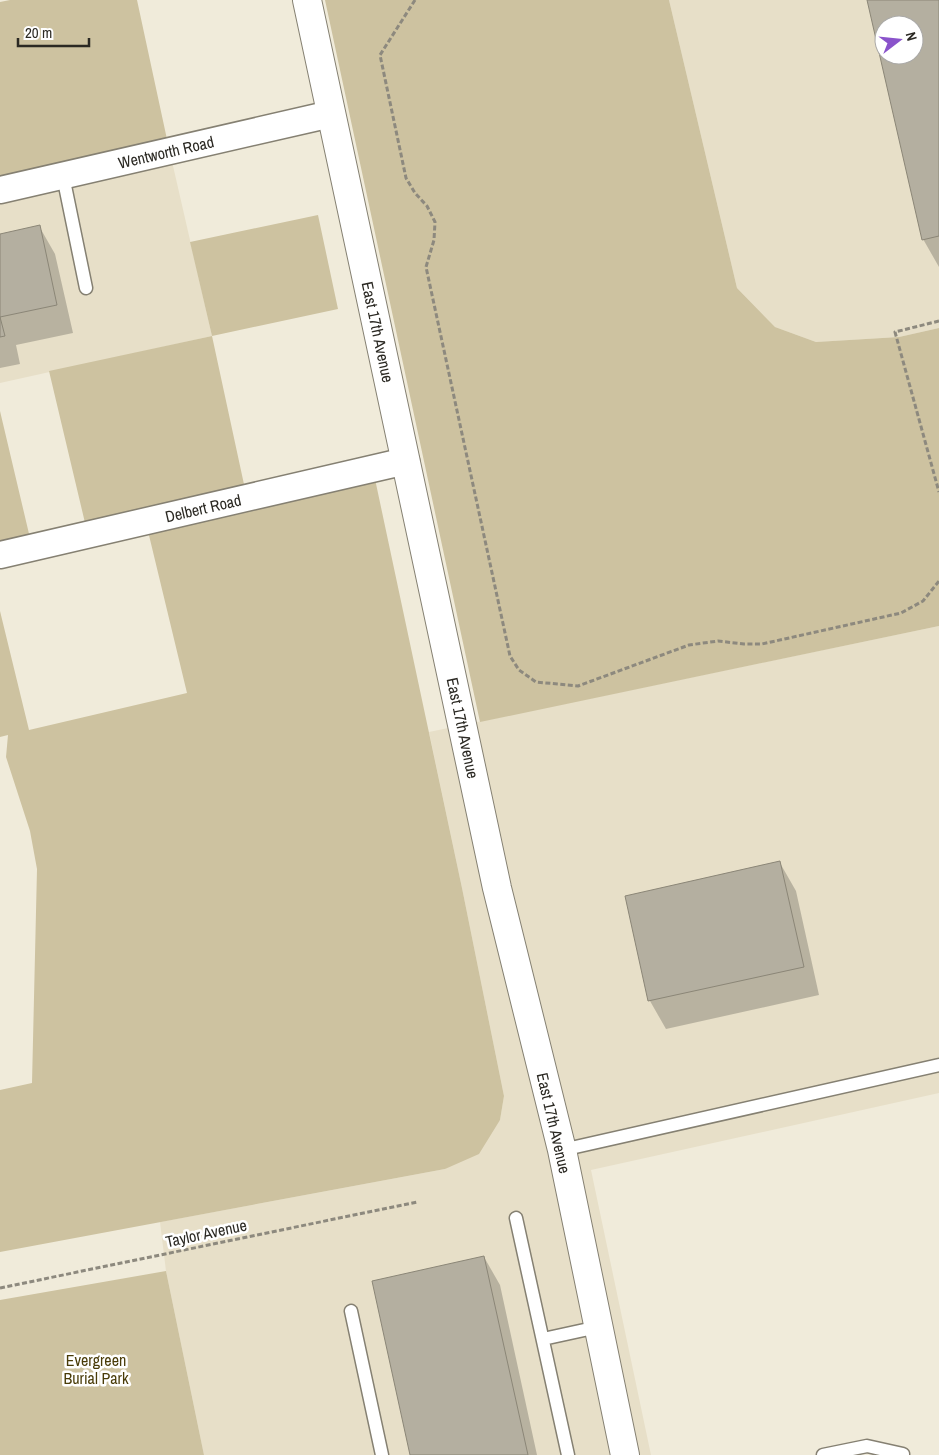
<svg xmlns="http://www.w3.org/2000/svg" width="939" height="1455" font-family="'Archivo Narrow',sans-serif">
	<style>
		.built { fill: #e7dfc8; fill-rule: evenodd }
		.green { fill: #cdc2a0 }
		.shadow { fill: #0003; fill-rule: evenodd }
		.building { fill: #b4afa0; stroke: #8b8677; fill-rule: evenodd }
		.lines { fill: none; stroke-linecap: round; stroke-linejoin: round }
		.service-casing { stroke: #858072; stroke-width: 15 }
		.minor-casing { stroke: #858072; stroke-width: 29 }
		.tertiary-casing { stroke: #858072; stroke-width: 30 }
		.path { stroke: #8d897e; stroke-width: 3; stroke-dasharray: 5 2.5; stroke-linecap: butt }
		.service { stroke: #fff; stroke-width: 12 }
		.minor { stroke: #fff; stroke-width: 26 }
		.tertiary { stroke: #fff; stroke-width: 28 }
		.labels { text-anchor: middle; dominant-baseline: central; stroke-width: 5; stroke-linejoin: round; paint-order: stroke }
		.street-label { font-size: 16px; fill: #2b2923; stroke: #fff }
		.park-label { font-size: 16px; fill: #493b08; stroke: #fff }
	</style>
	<rect width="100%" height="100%" fill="#f0ebda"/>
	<path class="built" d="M669,0H939V328L899,337L816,342L775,327L737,288ZM884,25H914V55H884Z
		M168,144L212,336L0,383V181Z
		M939,626V1093L591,1170L651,1455H204L166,1271L160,1222L445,1169L500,1120L504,1096L462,888L429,732Z"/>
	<path class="green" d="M10,0H137L168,144L0,181V2Z
		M325,0H669L737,288L775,327L816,342L899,337L939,328V626L480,722Z
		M318,215L338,309L212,336L245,489L86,527L49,371L212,336L190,242Z
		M0,411L30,538L0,545Z
		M375,479L462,888L504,1096L500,1120L479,1154L445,1169L0,1252V1090L32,1083L37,869L30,831L6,757L8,735L0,737V611L29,730L187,693L147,527Z
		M166,1271L204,1455H0V1300Z"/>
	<path class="shadow" d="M869,0H939V267L923,239ZM884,25H914V55H884Z
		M39,226L55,254L73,333L16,345L20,364L0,368V235Z
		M780,863L796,891L819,995L666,1029L650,1001L627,897Z
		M484,1257L500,1285L537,1455H412Z"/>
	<path class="building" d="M867,0H939V236L922,240ZM884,25H914V55H884Z
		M40,225L57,305L0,317L5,336L0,337V234Z
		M780,861L804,967L648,1001L625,896Z
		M484,1256L528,1455H410L372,1281Z"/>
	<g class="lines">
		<defs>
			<path id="service" d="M63,176L86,288
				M562,1150L939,1065
				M516,1218L568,1455
				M351,1311L382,1455
				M543,1339L598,1327
				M823,1455L867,1446L903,1454"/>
			<path id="minor" d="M0,190L331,114
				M0,555L406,461"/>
			<path id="tertiary" d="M307,0L497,888L562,1150L625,1455"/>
		</defs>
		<use href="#service" class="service-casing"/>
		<use href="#minor" class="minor-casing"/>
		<use href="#tertiary" class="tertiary-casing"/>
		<path class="path" d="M415,0L380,55L406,178L415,193L427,206L435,222L434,240L426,267L510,656L519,670L536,682L578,686L689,645L718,641L744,644H762L901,613L923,601L939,581
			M939,321L895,332L939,492
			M0,1288L417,1202"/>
		<use href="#service" class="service"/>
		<use href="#minor" class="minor"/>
		<use href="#tertiary" class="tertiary"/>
	</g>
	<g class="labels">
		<g class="street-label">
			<text transform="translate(166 152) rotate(-13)">Wentworth Road</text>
			<text transform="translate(378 332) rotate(78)">East 17th Avenue</text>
			<text transform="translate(203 508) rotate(-13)">Delbert Road</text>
			<text transform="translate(463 728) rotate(78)">East 17th Avenue</text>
			<text transform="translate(554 1123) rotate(77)">East 17th Avenue</text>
			<text transform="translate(206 1233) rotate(-12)">Taylor Avenue</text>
		</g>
		<g class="park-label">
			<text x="96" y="1360">Evergreen<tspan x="96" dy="18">Burial Park</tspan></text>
		</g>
	</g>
	<g transform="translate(899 40) rotate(74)"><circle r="24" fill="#ffffff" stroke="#aaa9a7"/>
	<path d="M0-4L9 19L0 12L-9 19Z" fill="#8a53cb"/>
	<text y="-8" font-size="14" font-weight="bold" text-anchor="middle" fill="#2b2923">N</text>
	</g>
	<path d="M18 38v8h71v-8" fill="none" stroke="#2b2923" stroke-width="2.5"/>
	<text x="25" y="38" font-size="15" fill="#2b2923" stroke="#ffffff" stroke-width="4" paint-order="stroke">20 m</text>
</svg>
